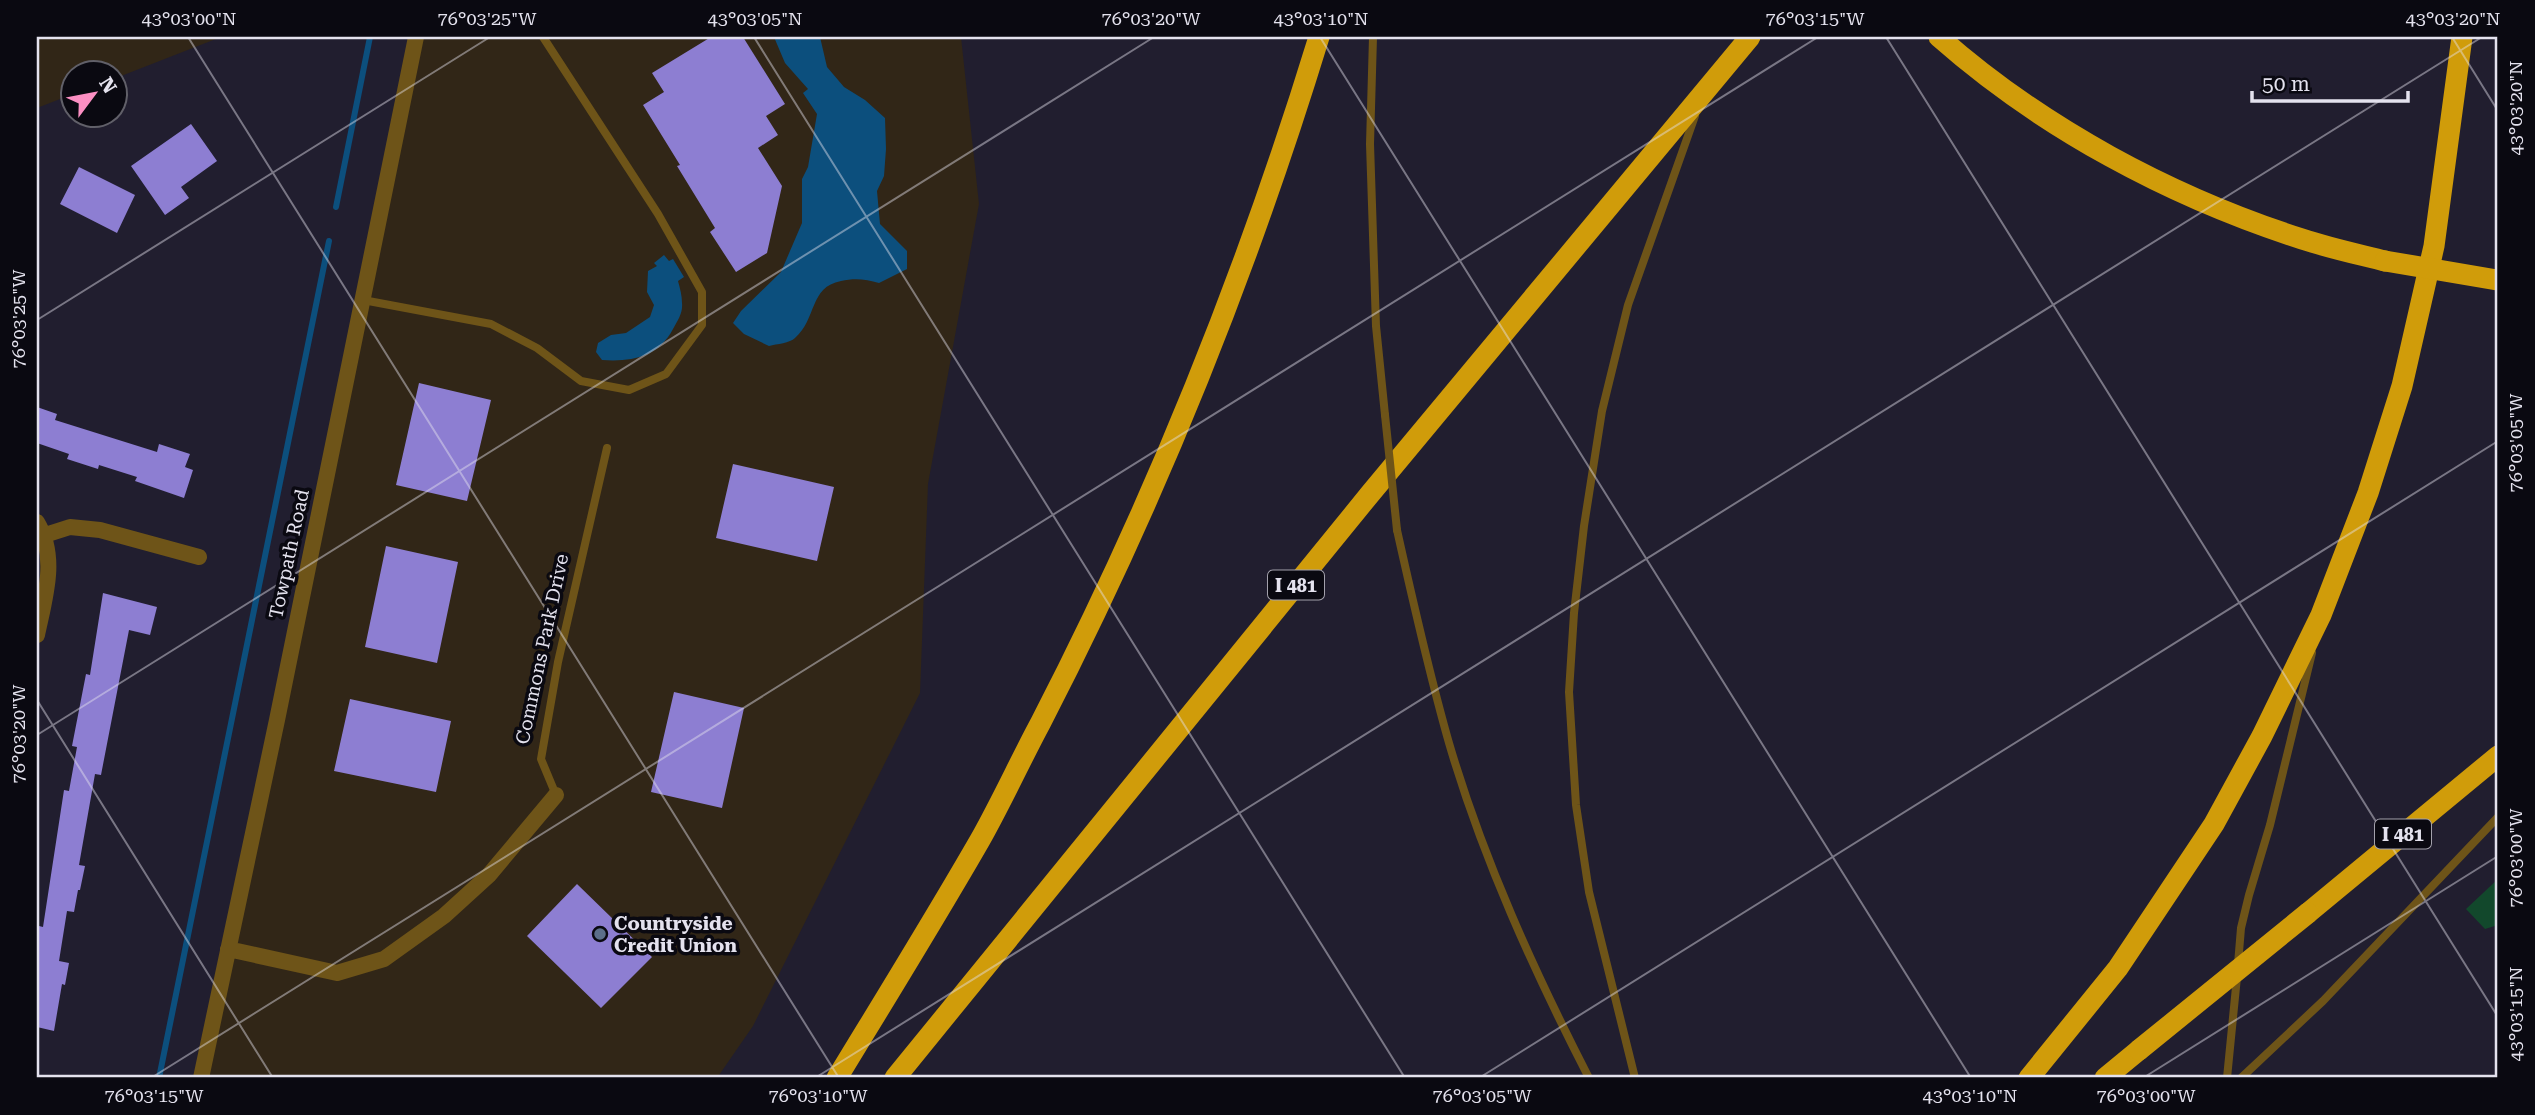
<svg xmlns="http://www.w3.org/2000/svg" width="2535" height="1115" font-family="'Roboto Serif',serif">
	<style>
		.commercial { fill: #312617 }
		.green { fill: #12482c }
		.water { fill: #0c4f7d }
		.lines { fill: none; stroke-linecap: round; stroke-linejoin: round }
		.stream { stroke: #0c4f7d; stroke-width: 6 }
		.building { fill: #8d7ed2 }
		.service { stroke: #6e5418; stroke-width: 8 }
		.minor { stroke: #6e5418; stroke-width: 16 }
		.motorway { stroke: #d09c0a; stroke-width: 21 }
		.service-bridge { stroke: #6e5418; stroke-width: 8 }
		.motorway-bridge { stroke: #d09c0a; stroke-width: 21 }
		.ticks { fill: none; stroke: #e4e2ee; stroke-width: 2; stroke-opacity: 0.45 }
		.service-dot { fill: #5c6f8a; stroke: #0a0911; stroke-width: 2.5 }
		.labels { text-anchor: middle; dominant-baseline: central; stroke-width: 7; stroke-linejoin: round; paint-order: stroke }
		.shield { fill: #0a0911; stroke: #a3a1ac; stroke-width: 2 }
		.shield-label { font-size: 18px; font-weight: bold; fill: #e4e2ee }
		.street-label { font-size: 19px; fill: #e4e2ee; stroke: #0a0911 }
		.poi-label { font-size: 19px; font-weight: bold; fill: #e4e2ee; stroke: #0a0911; text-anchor: start }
		.neatline { fill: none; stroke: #e4e2ee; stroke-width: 2.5 }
		.ticks-label { font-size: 18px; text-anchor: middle; fill: #e4e2ee }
	</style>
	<rect width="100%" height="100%" fill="#211e2f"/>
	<path class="commercial" d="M37,37H221L116,78V74H74L73,94L37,108Z
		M416,37H961L979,204L928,484L920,693L753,1026L717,1078H201Z"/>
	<path class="green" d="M2498,879V925L2485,929L2466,909Z"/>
	<path class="water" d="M774,37H820L827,67L844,87L865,100L885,118L886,149L884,176L877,191L880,224L907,251V269L879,283C866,279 854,278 841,281C809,287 817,319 795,338C790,343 777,344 769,346L744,334L733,323L741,311L781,272L802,223V179L808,167L817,114L803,93L808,89L785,63Z
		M664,255L669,261L673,259L684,277L678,281C680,288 682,296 682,303C683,313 678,320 673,329C658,357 632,362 602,360L596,352L598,343L611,335L626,333L650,317L654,305L647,292L648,271L657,266L654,263Z"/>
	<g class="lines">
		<path class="stream" d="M336,207L370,37
			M159,1078L329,241"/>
	</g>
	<path class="building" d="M711,37H743L785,104L766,116L778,135L758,148L782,186L767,253L736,272L710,232L715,228L677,166L680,165L643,105L664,92L652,73Z
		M191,124L217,161L181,187L189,198L165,215L131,166Z
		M79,167L135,195L117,233L60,204Z
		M419,383L491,400L467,501L396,485Z
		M37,407L57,414L55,420L157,452L159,444L190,454L185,467L193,470L184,498L135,481L137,477L99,465L98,469L67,459L69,454L37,443Z
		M733,464L834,487L817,561L716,538Z
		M386,546L458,562L437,663L365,647Z
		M103,593L157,607L150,635L129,630L101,775L95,774L79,865L85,866L80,890H78L74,912L67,911L59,961L69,963L65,985L62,984L54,1031L37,1027V938L39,926L43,927L64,790L69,791L77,747L72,746L86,674L90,675Z
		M674,692L744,708L722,808L651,792Z
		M350,699L451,721L436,792L334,771Z
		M577,884L652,957L601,1008L527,936Z"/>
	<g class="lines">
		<path class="service" d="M1373,37L1370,144L1376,326L1385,415
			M363,300L491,324L537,348L581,381L629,390L666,374L702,325V292L658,214L543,37
			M1397,530C1413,602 1429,673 1449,743C1483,859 1534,971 1589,1078
			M556,795L541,759L558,662L607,448
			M2238,964L2241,928L2249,895L2270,825L2312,653
			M1635,1078L1589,892L1576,805L1569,692L1574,613L1584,526L1602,411L1628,305L1695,116
			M2227,1078L2237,977
			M2241,1078L2323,1001L2498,817"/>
		<path class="minor" d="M37,522C58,557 45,597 37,635
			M45,535L70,527L100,530L199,557
			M228,949L337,973L384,959L444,916L489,875L556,795
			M201,1078L277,720L416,37"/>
		<path class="motorway" d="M1939,37C2042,128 2171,197 2302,239C2329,248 2357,254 2385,261
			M2308,913L2498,756
			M837,1078C885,999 934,920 980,840C1002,801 1020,761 1041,722C1154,503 1247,272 1319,37
			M895,1078L1370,494L1750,37
			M2029,1078L2118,968L2214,824L2262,736L2321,615L2368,493L2402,386L2434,246L2462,37
			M2105,1078L2139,1050"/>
		<path class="service-bridge" d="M1385,415L1397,530"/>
		<path class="motorway-bridge" d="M2385,261L2497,280
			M2139,1050L2308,913"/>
	</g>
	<path class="ticks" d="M188,37L839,1078M754,37L1405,1078M1320,37L1971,1078M1886,37L2498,1017M2452,37L2498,111M37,320L490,37M37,700L273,1078M37,735L1154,37M151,1078L1818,37M815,1078L2482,37M1479,1078L2498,441M2143,1078L2498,856"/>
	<circle class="service-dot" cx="600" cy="934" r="7"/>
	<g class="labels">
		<g class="shield">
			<rect x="1268" y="570.5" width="56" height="29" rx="5"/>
			<rect x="2375" y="819.5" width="56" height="29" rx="5"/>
		</g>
		<g class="shield-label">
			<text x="1296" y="585">I 481</text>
			<text x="2403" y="834">I 481</text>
		</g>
		<g class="street-label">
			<text transform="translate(289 554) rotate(-78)">Towpath Road</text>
			<text transform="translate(542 649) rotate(-78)">Commons Park Drive</text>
		</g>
		<g class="poi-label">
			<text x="614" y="923">Countryside<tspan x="614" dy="22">Credit Union</tspan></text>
		</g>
	</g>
	<rect width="2535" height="1115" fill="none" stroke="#0a0911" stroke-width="77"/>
	<g transform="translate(94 94) rotate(58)"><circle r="33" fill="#0a0911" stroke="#616069" stroke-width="2"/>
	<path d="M0-5L12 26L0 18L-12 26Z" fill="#fc8fc3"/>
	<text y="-10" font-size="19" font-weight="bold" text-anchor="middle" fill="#e4e2ee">N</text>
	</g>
	<path d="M2252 91v10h156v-10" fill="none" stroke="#e4e2ee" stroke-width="3.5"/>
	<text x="2262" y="91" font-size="21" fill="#e4e2ee" stroke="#0a0911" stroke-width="5" paint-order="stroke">50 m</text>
	<rect x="38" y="38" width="2458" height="1038" class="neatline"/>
	<g class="ticks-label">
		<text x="189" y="25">43°03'00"N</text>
		<text x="487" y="25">76°03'25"W</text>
		<text x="755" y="25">43°03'05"N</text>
		<text x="1151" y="25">76°03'20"W</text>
		<text x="1321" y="25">43°03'10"N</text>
		<text x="1815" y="25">76°03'15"W</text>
		<text x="2453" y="25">43°03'20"N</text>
		<text transform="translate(2516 108) rotate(-90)" y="6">43°03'20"N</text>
		<text transform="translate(19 319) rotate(-90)" y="6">76°03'25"W</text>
		<text transform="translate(2516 443) rotate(-90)" y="6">76°03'05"W</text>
		<text transform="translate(19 734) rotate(-90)" y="6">76°03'20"W</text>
		<text transform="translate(2516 858) rotate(-90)" y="6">76°03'00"W</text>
		<text transform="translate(2516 1014) rotate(-90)" y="6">43°03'15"N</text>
		<text x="154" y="1102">76°03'15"W</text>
		<text x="818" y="1102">76°03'10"W</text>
		<text x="1482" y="1102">76°03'05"W</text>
		<text x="1970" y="1102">43°03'10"N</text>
		<text x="2146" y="1102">76°03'00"W</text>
	</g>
</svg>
